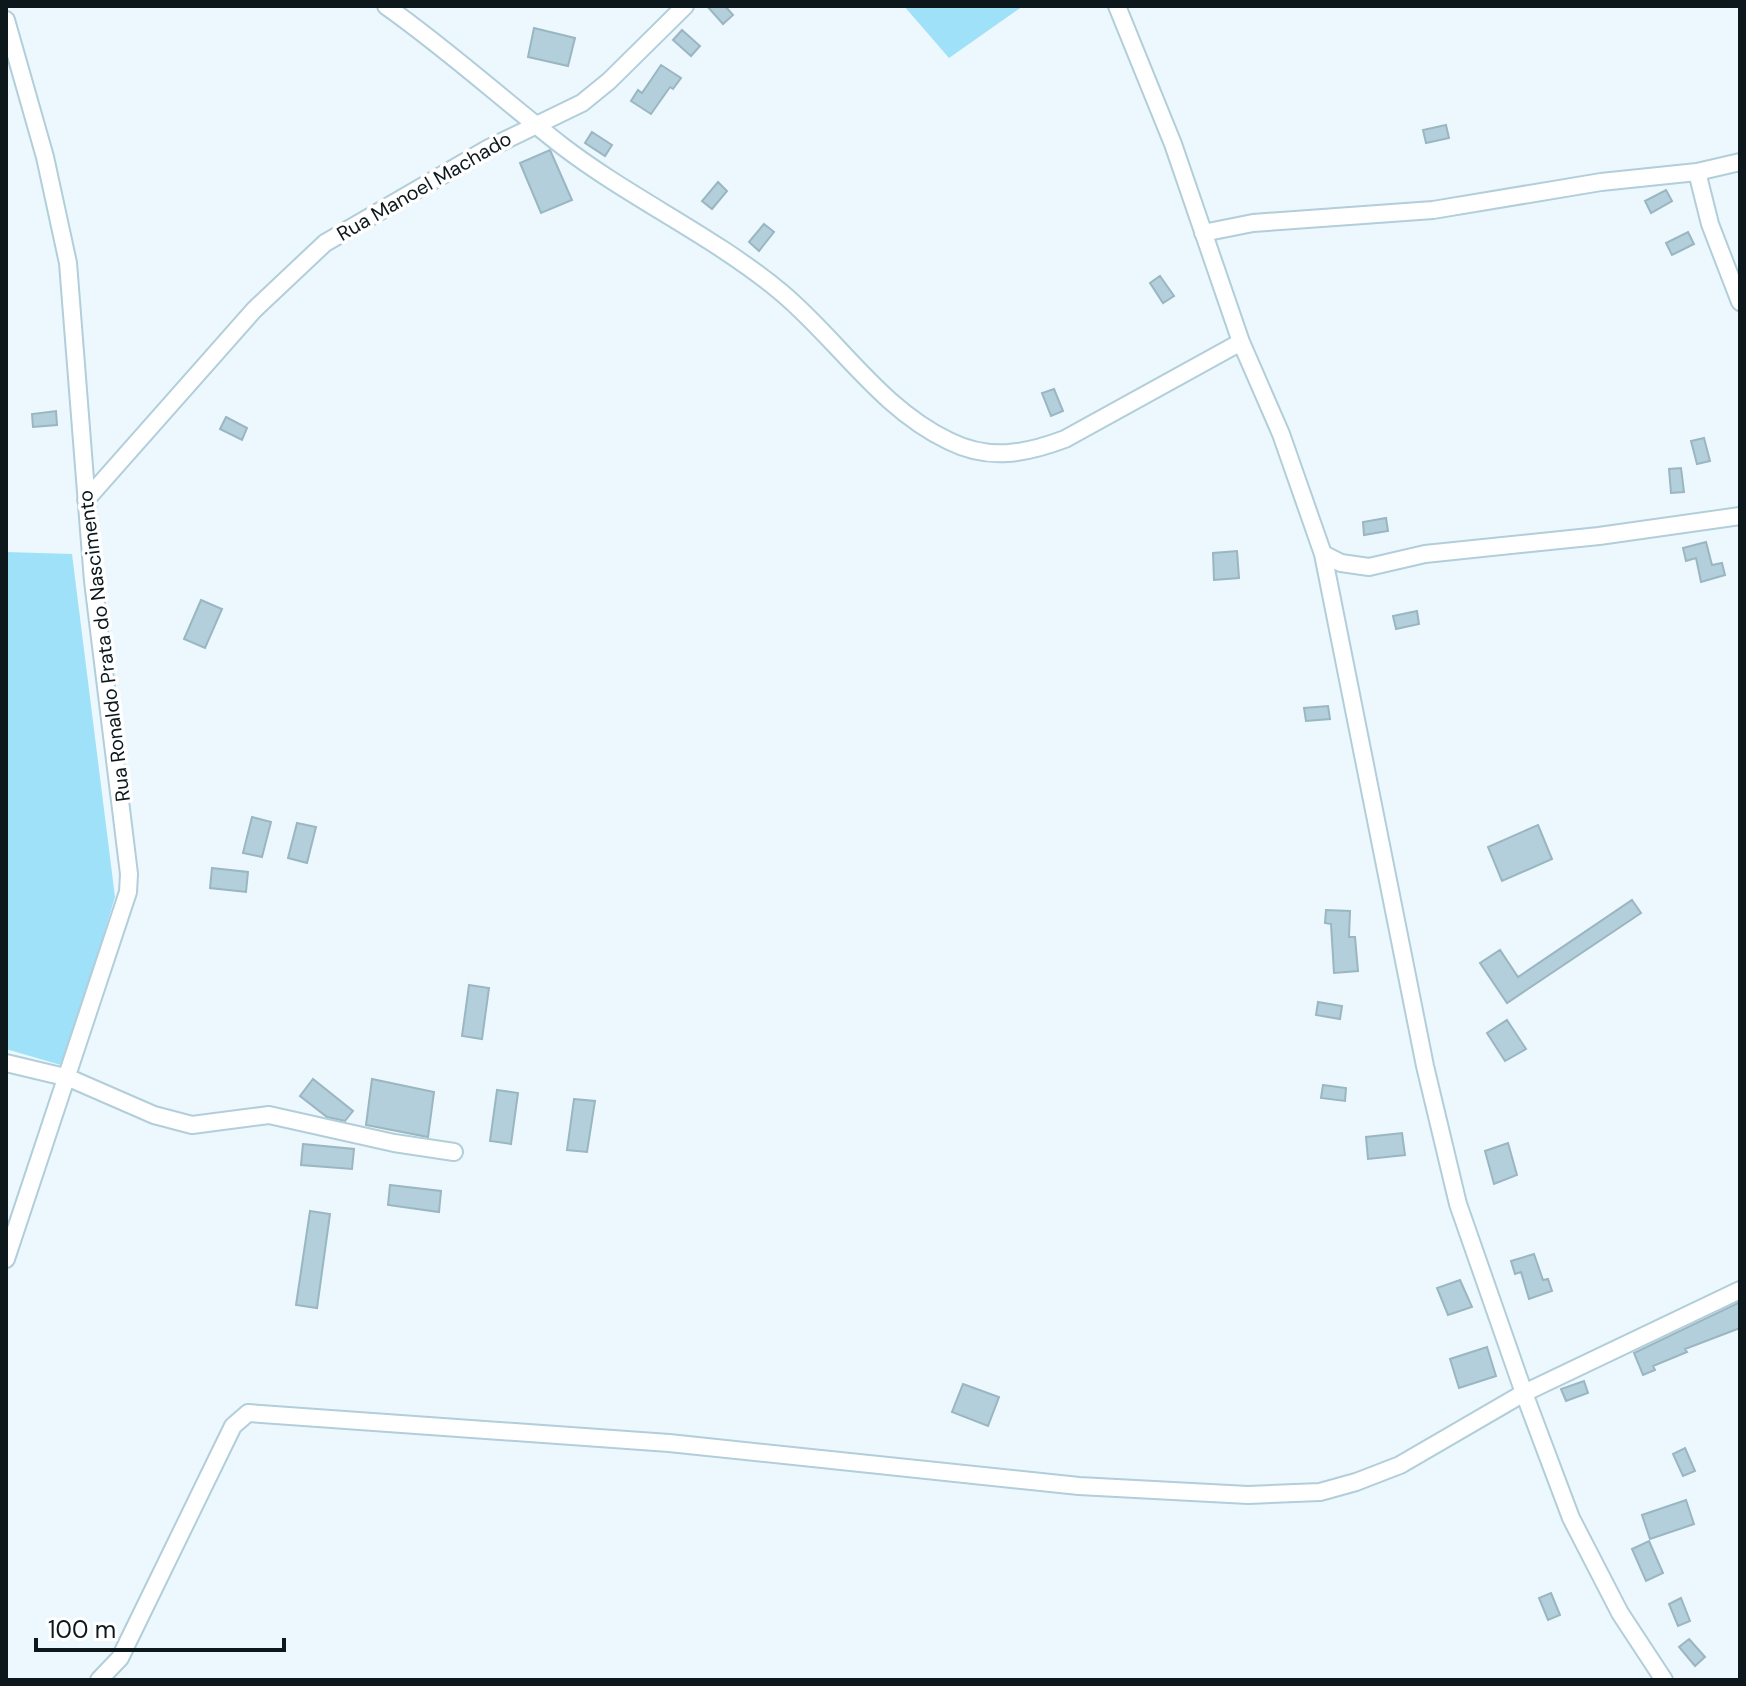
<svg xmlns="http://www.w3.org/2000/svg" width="1746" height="1686" font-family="'DM Sans',sans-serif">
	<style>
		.green { fill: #9fe1f9 }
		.building { fill: #b2cfdb; stroke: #99b6c1; stroke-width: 2 }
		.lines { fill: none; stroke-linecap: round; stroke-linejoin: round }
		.street-casing { stroke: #b1ceda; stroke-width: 20 }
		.street { stroke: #fff; stroke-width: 16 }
		.labels { text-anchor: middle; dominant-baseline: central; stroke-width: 7; stroke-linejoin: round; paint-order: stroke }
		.street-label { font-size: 20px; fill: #0d181c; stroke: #fff }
	</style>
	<rect width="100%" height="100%" fill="#ecf8fd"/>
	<path class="green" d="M904,6H1023L949,58Z
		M6,552L72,554L115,897L64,1066L6,1049Z"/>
	<path class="building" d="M707,6H725L733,15L723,24Z
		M534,28L575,38L568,66L528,57Z
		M682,30L700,46L691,56L673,40Z
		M661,65L681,78L673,89L670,87L651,114L631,101L638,90L642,93Z
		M1446,125L1449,138L1426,143L1423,130Z
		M592,132L612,145L605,156L585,143Z
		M550,150L572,200L541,213L520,163Z
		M718,182L727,191L712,209L702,201Z
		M1666,190L1672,201L1651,213L1645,201Z
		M764,224L774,232L759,251L749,242Z
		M1688,232L1694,244L1672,255L1666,243Z
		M1160,276L1174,296L1163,303L1150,283Z
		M1054,389L1063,411L1051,416L1042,393Z
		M56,411L57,425L33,427L32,414Z
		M226,417L247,428L242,440L220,429Z
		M1704,438L1710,461L1697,464L1691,441Z
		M1681,468L1684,492L1671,493L1669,469Z
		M1386,518L1388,531L1364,535L1363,522Z
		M1706,542L1712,565L1722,563L1725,575L1701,582L1696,558L1686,561L1683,548Z
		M1237,551L1239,578L1214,580L1213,553Z
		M201,600L222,609L205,648L184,639Z
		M1417,611L1419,624L1396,629L1393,616Z
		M1328,706L1330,719L1306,721L1304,708Z
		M252,817L271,822L262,857L243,853Z
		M297,823L316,827L307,863L288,858Z
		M1538,825L1552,859L1502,881L1488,847Z
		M212,868L248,872L246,892L210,888Z
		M1632,900L1641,913L1507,1003L1480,963L1500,950L1518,977Z
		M1326,910L1350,911L1349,937H1355L1358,971L1334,973L1331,924L1325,923Z
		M469,985L489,988L482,1039L462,1036Z
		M1318,1002L1342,1006L1340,1019L1316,1015Z
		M1507,1020L1526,1049L1505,1061L1487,1033Z
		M313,1079L353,1111L345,1121L327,1117L300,1096Z
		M372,1079L434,1092L428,1137L366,1125Z
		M1323,1085L1346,1088L1345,1101L1321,1098Z
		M497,1090L518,1093L511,1144L490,1141Z
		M574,1099L595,1101L587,1152L567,1150Z
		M1402,1133L1405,1155L1368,1159L1366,1137Z
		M1508,1143L1517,1175L1494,1184L1485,1151Z
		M303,1144L354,1149L352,1169L301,1165Z
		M390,1185L441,1191L439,1212L388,1205Z
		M310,1211L330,1214L317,1308L296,1305Z
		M1534,1254L1543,1280L1548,1279L1552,1291L1529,1299L1521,1272L1515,1274L1511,1261Z
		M1460,1280L1472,1307L1448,1315L1437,1288Z
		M1740,1302V1328L1685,1349L1687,1352L1653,1366L1655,1370L1643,1375L1634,1353Z
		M1487,1347L1496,1376L1459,1388L1450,1359Z
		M1584,1381L1588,1393L1566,1401L1561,1389Z
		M963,1384L999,1397L988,1426L952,1412Z
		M1685,1448L1695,1471L1683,1476L1673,1454Z
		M1686,1500L1694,1524L1650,1539L1642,1515Z
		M1649,1541L1663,1573L1646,1581L1632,1549Z
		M1551,1593L1560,1615L1548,1620L1539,1598Z
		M1681,1598L1690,1621L1678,1626L1669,1604Z
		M1689,1639L1705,1657L1695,1666L1679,1647Z"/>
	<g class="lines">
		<defs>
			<path id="street" d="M386,6C447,49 502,99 561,145C631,199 714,236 782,293C839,341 880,408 949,441C989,461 1025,454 1065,439L1241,342L1281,434L1323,554L1425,1066L1458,1204L1524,1393L1740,1290
				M1117,6L1173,144L1241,342
				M6,20L45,157L68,263L93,581L129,874L128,892L6,1259
				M1697,172L1710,224L1740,302
				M1203,233L1253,223L1433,210L1601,182L1697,172L1740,162
				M86,500L254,310L325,243L489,148L582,103L609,81L685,6
				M1323,554L1341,563L1369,567L1425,554L1599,536L1740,516
				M6,1063L69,1078L154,1115L192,1125L269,1115L394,1143L454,1152
				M99,1680L120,1658L233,1426L248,1413L669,1443L1079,1486L1248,1495L1320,1492L1356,1482L1400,1465L1524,1393L1571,1518L1620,1613L1664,1680"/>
		</defs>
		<use href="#street" class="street-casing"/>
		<use href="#street" class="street"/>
	</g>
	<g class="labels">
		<g class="street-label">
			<text transform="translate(424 186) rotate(-30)">Rua Manoel Machado</text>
			<text transform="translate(104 646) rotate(-97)">Rua Ronaldo Prata do Nascimento</text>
		</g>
	</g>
	<rect width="1746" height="1686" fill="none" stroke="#0d181c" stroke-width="16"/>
	<path d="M36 1638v12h248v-12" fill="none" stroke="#0d181c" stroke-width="4"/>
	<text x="48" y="1638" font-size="24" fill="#0d181c" stroke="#ffffff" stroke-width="6" paint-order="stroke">100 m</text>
</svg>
